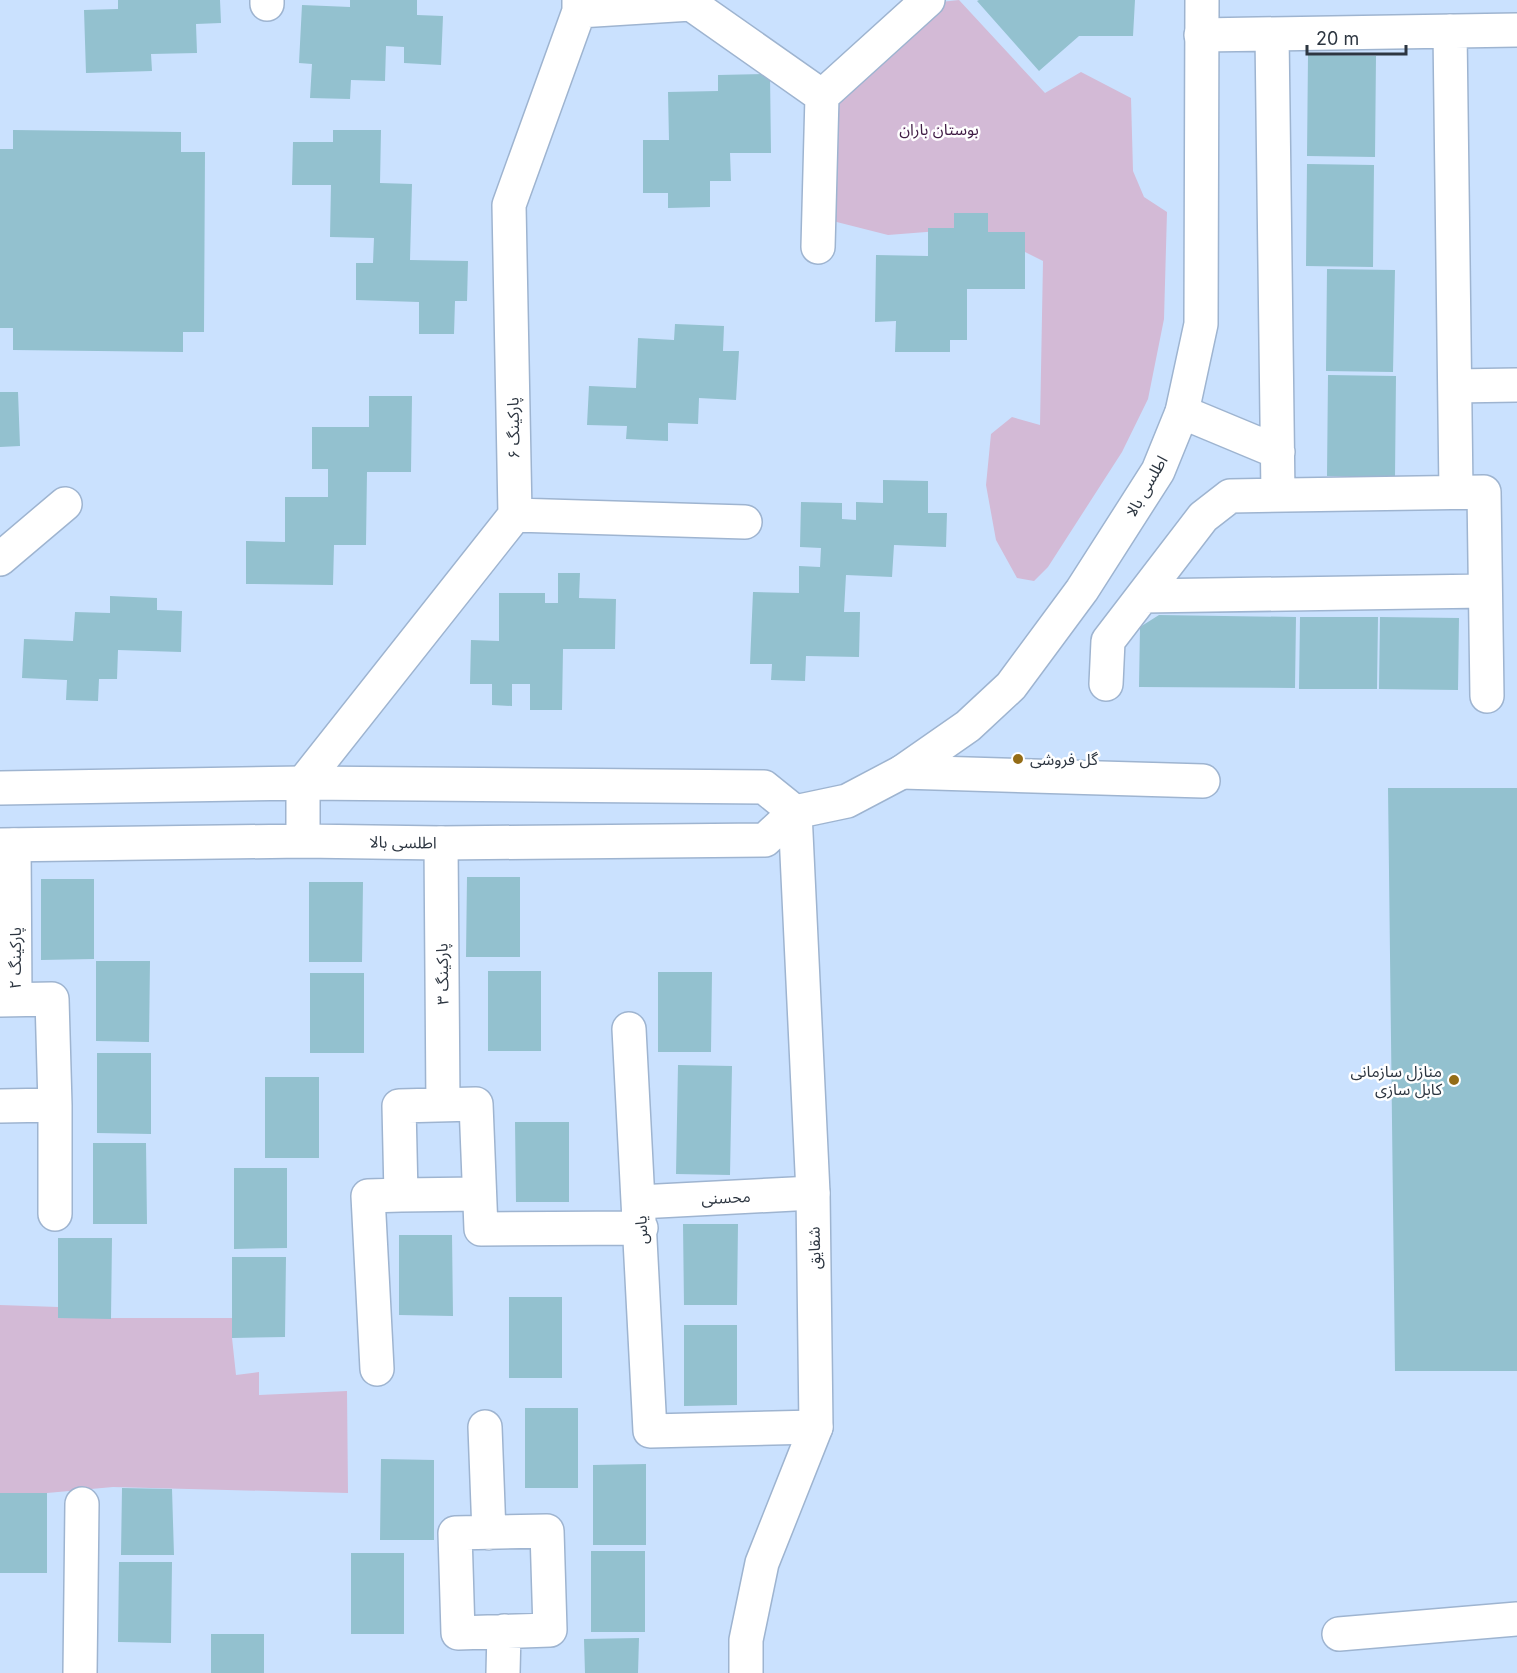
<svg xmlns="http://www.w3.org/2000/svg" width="1517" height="1673" font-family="Inter,'Noto Sans Arabic',sans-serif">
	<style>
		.green { fill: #d3bad6 }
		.building { fill: #93c1cf }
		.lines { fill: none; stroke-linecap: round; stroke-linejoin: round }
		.street-casing { stroke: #9eb4d0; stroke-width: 36 }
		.secondary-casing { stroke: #9eb4d0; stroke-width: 36 }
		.street { stroke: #fff; stroke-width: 33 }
		.secondary { stroke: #fff; stroke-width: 33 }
		.poi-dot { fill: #946c16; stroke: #fff; stroke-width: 2 }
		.labels { text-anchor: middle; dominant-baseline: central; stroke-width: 5; stroke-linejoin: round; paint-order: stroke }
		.park-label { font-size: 16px; fill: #401d45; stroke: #fff }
		.street-label { font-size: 16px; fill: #2d3641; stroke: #fff }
		.poi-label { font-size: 16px; fill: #2d3641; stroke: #fff; text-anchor: start }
	</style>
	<rect width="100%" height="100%" fill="#cae1fe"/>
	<path class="green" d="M959,0L1045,93L1081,72L1131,98L1133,171L1144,197L1167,212L1164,319L1148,399L1122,452L1048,567L1034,581L1017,578L996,540L986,485L991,434L1012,417L1040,425L1043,261L977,228L888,235L817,217L822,149L847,80L922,4Z
		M0,1305L58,1307V1318H232V1338L236,1375L259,1372V1395L347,1391L348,1493L113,1487L47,1493H0Z"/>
	<path class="building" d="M118,0H220L221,23L196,24L197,53L151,54L152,71L86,73L84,10L118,9Z
		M350,0H417V15L443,16L441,65L404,63V47L386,46L385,81L351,80L350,99L310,98L312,64L299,63L302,5L350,7Z
		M979,0H1135L1133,36H1079L1039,71L977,1Z
		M1308,55L1376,56L1375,157L1307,156Z
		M770,74L771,153H730L731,181H710V207L668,208V193H643V140H669L668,92L718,91V75Z
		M13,130L181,132V152H205L204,332H183V352L13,350V328H0V149H13Z
		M333,130H381L380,183L412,184L410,260L468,261L467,301H455L454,334H419V302L356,300V263H373L374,238L330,237L331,185H292L293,142H333Z
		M1307,164L1374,165L1373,267L1306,266Z
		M954,213H988V232H1025V289H967V340H950V352H895L896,321L875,322L876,255L928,256V228H954Z
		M1327,269L1395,270L1393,372L1326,371Z
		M675,324L724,326L723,351H739L736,400L699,398L698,424L668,423V441L626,439L627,426L587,425L589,386L636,388L638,338L674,340Z
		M1328,375L1396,376L1395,477L1327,476Z
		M0,392H18L20,446L0,447Z
		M369,396H412L411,472H367L366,545H334L333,585L246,584V541L285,542V497H328V469H312V427H369Z
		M883,480L928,481V513H947L946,547L894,545L892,577L846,575L844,612H860L859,657L806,656L805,681L771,680L772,664H750L753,592L799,593V566L820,567L821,548L800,547L801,502L842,503V519L856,520V502L883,503Z
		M558,573H580L579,598L616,599L615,649H563L562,710H530V684H512V706L492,705V684H470L471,640L499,641V593H545V603H558Z
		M110,596L157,598V610L182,611L181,652L118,650L117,679H99L98,701L66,700L67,680L22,678L24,639L73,641L75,612L110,613Z
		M1159,615L1296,617L1295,688L1139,687L1140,627Z
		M1300,617H1378L1377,689H1299Z
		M1380,617L1459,618L1458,690L1379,689Z
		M1388,788H1517V1371H1395Z
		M467,877H520V957H466Z
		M41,879H94V959L41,960Z
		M309,882H363L362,962H309Z
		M96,961H150L149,1042L96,1041Z
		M488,971H541V1051H488Z
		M658,972H712L711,1052H658Z
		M310,973H364V1053H310Z
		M97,1053H151V1134L97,1133Z
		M678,1065L732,1066L730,1175L676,1174Z
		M265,1077H319V1158H265Z
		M515,1122H569V1202H516Z
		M93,1143H146L147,1224H93Z
		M234,1168H287V1248L234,1249Z
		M683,1224H738L737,1305H684Z
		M399,1235H452L453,1316L399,1315Z
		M58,1238H112L111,1319L58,1318Z
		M232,1257H286L285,1337L232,1338Z
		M509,1297H562V1378H509Z
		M684,1325H737V1405L684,1406Z
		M525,1408H578V1488H525Z
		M381,1459L434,1460V1540H380Z
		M646,1464V1545H593V1465Z
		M122,1488L172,1489L174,1555H121Z
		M0,1493H47V1573H0Z
		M591,1551H645V1632H591Z
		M351,1553H404V1634H351Z
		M119,1562H172L171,1643L118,1642Z
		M211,1634H264V1673H211Z
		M639,1638L638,1673H585L584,1639Z"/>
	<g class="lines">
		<defs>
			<path id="street" d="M267,0V4
				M579,11L691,4L822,96
				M1450,31L1456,492
				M1272,34L1278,495
				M1201,35L1517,30
				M818,247L822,96L928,0
				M1455,386L1517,385
				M1182,412L1278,452
				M515,515L745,522
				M0,559L65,504
				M1144,596L1485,591
				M1106,684L1108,641L1203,517L1230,496L1484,492L1487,696
				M902,772L1203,781
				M303,783L515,515L509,205L579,11V0
				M441,843L443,1105
				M14,845L15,999
				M0,1000L52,999L55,1105L0,1106
				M629,1029L650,1431L816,1427
				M478,1194L401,1195L399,1106L476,1104L481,1229L641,1228
				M639,1202L813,1193
				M55,1214V1105
				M377,1369L368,1196L401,1195
				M485,1427L489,1533
				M547,1531L550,1630L458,1633L455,1533Z
				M1339,1634L1517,1619
				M80,1673L82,1504
				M503,1673L504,1631"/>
			<path id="secondary" d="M303,783V841
				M0,788L303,783L764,787L795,812
				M0,845L303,841L441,843L765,840L795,812L847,801L902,772L968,726L1011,686L1082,590L1158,471L1182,412L1201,324L1202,0
				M746,1673V1640L762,1563L816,1427L813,1193L795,812"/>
		</defs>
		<use href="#street" class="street-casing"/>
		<use href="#secondary" class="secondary-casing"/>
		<use href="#street" class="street"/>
		<use href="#secondary" class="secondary"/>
	</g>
	<g class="poi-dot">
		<circle cx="1018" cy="759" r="6"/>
		<circle cx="1454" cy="1080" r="6"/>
	</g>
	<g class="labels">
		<g class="park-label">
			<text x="939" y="129">بوستان باران</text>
		</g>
		<g class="street-label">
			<text transform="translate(513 428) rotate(-91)">پارکینگ ۶</text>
			<text transform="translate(1146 486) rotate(-60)">اطلسی بالا</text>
			<text transform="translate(403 842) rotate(1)">اطلسی بالا</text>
			<text transform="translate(15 958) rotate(-90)">پارکینگ ۲</text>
			<text transform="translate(442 974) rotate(-91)">پارکینگ ۳</text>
			<text transform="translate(726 1197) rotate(-3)">محسنی</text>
			<text transform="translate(641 1230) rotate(-93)">یاس</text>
			<text transform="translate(814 1248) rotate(-91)">شقایق</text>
		</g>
		<g class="poi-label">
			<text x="1030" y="759">گل فروشی</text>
			<text x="1442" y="1071" text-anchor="end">منازل سازمانی<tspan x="1442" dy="18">کابل سازی</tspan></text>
		</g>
	</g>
	<path d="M1307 45v9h99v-9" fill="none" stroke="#2d3641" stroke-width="3"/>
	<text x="1316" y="45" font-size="18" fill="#2d3641" stroke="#ffffff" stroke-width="4.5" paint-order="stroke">20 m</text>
</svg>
